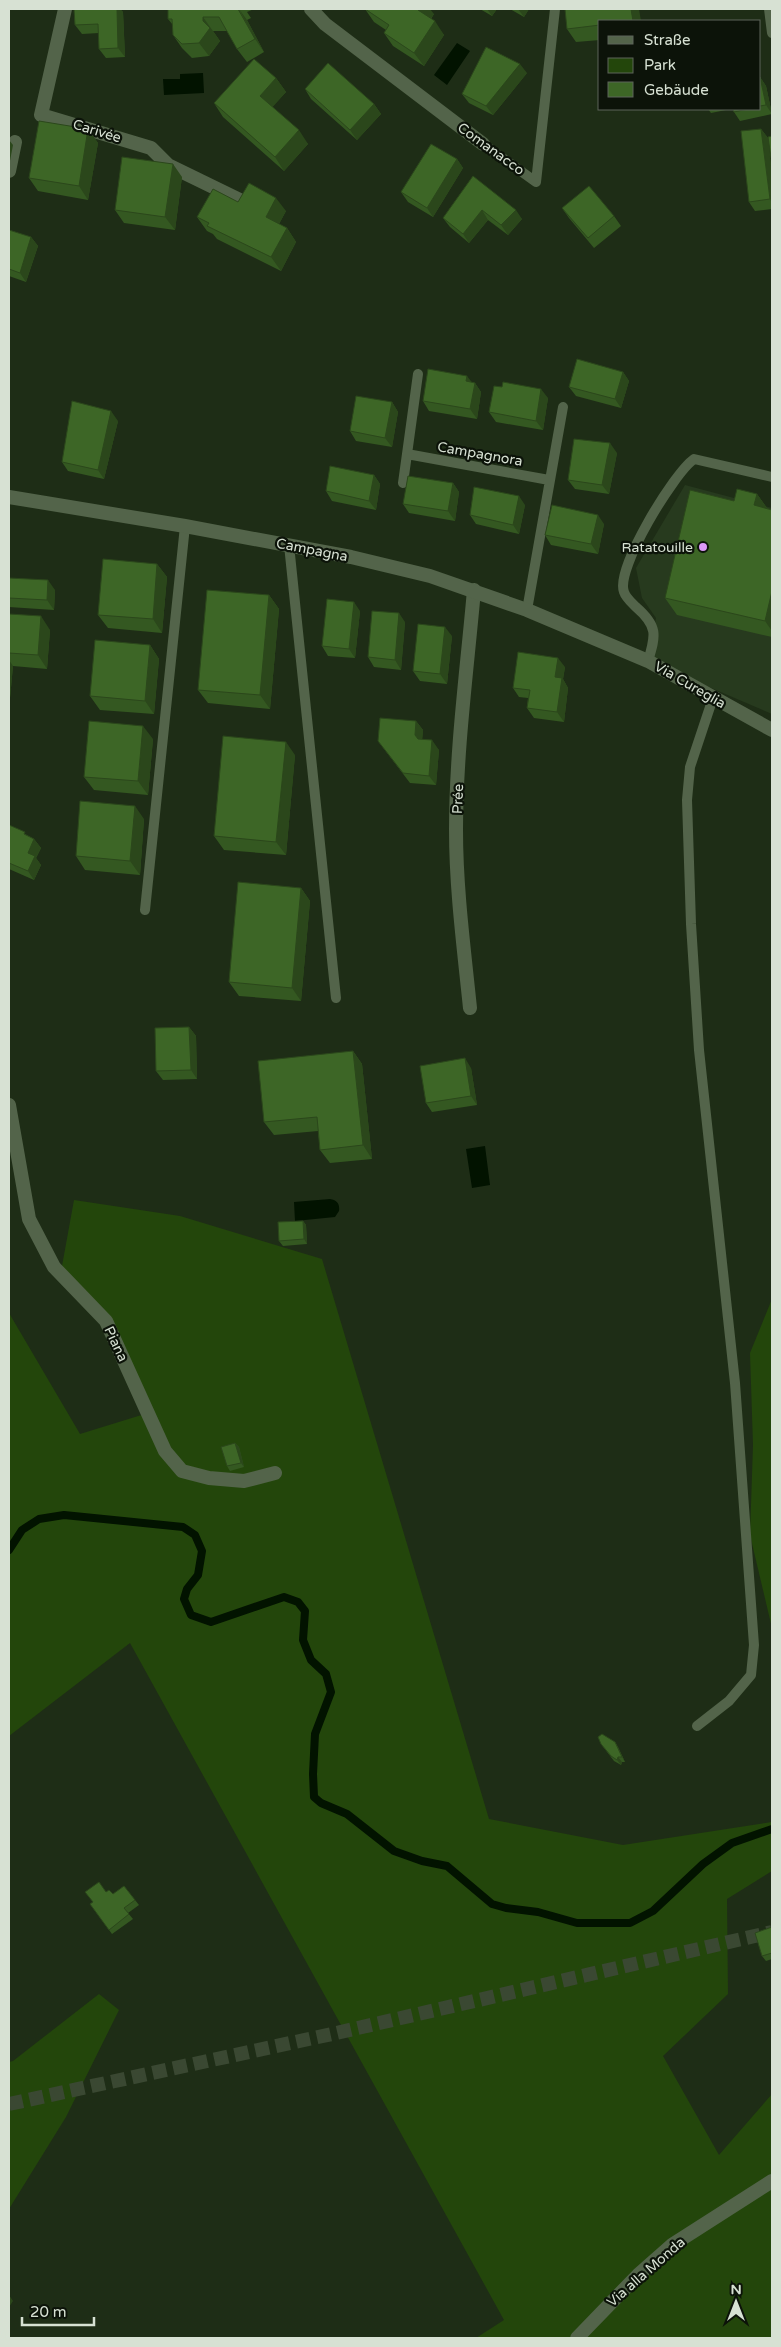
<svg xmlns="http://www.w3.org/2000/svg" width="781" height="2347" font-family="'Varela Round',sans-serif">
	<style>
		.built { fill: #273a1e }
		.green { fill: #23460b }
		.water { fill: #021300 }
		.lines { fill: none; stroke-linecap: round; stroke-linejoin: round }
		.stream { stroke: #021300; stroke-width: 8 }
		.trunk-tunnel { stroke: #3a4832; stroke-width: 14; stroke-dasharray: 14 7; stroke-linecap: butt }
		.service { stroke: #53644a; stroke-width: 10 }
		.minor { stroke: #53644a; stroke-width: 14 }
		.tertiary { stroke: #53644a; stroke-width: 14 }
		.wall { fill: #345821 }
		.shaded-wall { fill: #2b471b }
		.building { fill: #3d6626; stroke: #2b471b }
		.poi-dot { fill: #db99f6; stroke: #0c1309; stroke-width: 2 }
		.labels { text-anchor: middle; dominant-baseline: central; stroke-width: 4.5; stroke-linejoin: round; paint-order: stroke }
		.street-label { font-size: 14px; fill: #d7e1d3; stroke: #0c1309 }
		.poi-label { font-size: 14px; fill: #d7e1d3; stroke: #0c1309; text-anchor: end }
	</style>
	<rect width="100%" height="100%" fill="#1e2d16"/>
	<path class="built" d="M685,485L772,508V714L648,661L656,618L642,598L636,568Z"/>
	<path class="green" d="M74,1200L180,1216L322,1259L489,1819L623,1845L772,1822V1871L727,1899L728,1994L663,2056L719,2155L772,2094V2338H476L504,2320L130,1643L9,1736V1313L80,1434L148,1413L104,1320L62,1266Z
		M772,1299V1628L750,1535L753,1445L750,1353Z
		M99,1994L119,2010L66,2117L9,2209V2062L13,2061Z"/>
	<path class="water" d="M457,43L470,51L447,85L434,75Z
		M203,73L204,93L164,95L163,79H180V74Z
		M485,1146L490,1185L472,1188L466,1149Z
		M330,1199C337,1200 340,1204 339,1211L335,1217L295,1221L294,1202Z"/>
	<g class="lines">
		<path class="stream" d="M9,1550L22,1530L39,1519L64,1515L183,1527L195,1535L202,1551L198,1575L187,1589L184,1599L191,1615L211,1622L284,1597L298,1602L305,1611L303,1640L311,1660L326,1674L331,1692L315,1734L313,1774L314,1797L321,1803L347,1814L394,1851L422,1861L447,1866L492,1904L506,1908L538,1912L577,1923H630L653,1911L703,1864L732,1843L772,1829"/>
		<path class="trunk-tunnel" d="M9,2104L332,2034L772,1932"/>
		<path class="service" d="M769,9L772,33
			M483,144L536,182L555,9
			M407,454L418,374
			M403,483L407,454L549,480
			M289,545L336,998
			M527,610L563,407
			M648,661C656,635 658,626 636,607C632,603 626,598 624,592C615,569 674,473 694,459L772,477
			M145,910L185,526
			M697,1726L729,1701L751,1675L754,1645L735,1383L699,1050L691,924L687,800L690,767L713,698"/>
		<path class="minor" d="M65,9L41,115L151,148L168,165L246,203
			M311,9L325,24L483,144
			M9,171L15,142
			M470,1008C464,949 456,889 456,830C456,750 467,670 474,590
			M9,1105L29,1219L54,1267L106,1321L165,1451L182,1471L209,1478L244,1481L275,1473
			M577,2338L638,2275L672,2245L772,2181"/>
		<path class="tertiary" d="M9,497L185,526L351,557L430,576L527,610L648,661L772,730"/>
	</g>
	<path class="wall" d="M74,9H120L123,12L125,57L106,58L99,49V33L82,34L75,25Z
		M168,9H254L247,12L251,18L247,20L264,52L247,62L237,49L227,31H213L220,41L209,56L192,58L182,48L173,35V25L168,19Z
		M365,9L434,14L431,19L444,35L424,66L393,46L384,33L386,30L374,22Z
		M480,9H497L492,16Z
		M510,9H529L524,17Z
		M600,21V40L576,42L567,29Z
		M527,73L493,115L469,103L462,94Z
		M760,77L766,86L772,114L740,121L734,112L733,109H760Z
		M276,78L286,92L272,107L308,144L284,171L223,117L214,103Z
		M305,89L374,104L381,114L357,140L311,99Z
		M708,109H731L711,113Z
		M88,129L98,143L88,200L38,191L29,178Z
		M761,129L768,138L772,175V209L755,211L749,202Z
		M457,159L463,168L433,217L408,202L401,192Z
		M473,176L522,219L508,235L488,220L469,243L450,227L443,218Z
		M182,177L175,230L124,223L115,210Z
		M238,202L286,211L279,224L287,228L296,242L281,271L217,239L213,234L207,231L197,217Z
		M562,208L614,216L621,226L594,248L569,218Z
		M9,230L31,237L38,246L26,282L9,276Z
		M623,372L629,381L621,408L576,396L569,387Z
		M472,382L475,383L481,392L477,419L429,411L423,401Z
		M502,387L548,398L543,430L496,422L489,412Z
		M392,402L398,412L392,447L356,441L350,431Z
		M118,421L104,479L68,471L62,462Z
		M617,453L609,494L575,489L568,480Z
		M374,475L380,484L376,510L332,501L326,491Z
		M453,483L459,492L455,521L409,513L403,504Z
		M757,494L767,508L772,510V637L677,615L665,598L734,501Z
		M525,505L519,534L476,524L470,515Z
		M604,524L598,554L551,545L545,535Z
		M157,564L167,577L162,633L108,628L98,615Z
		M9,578L55,590L54,610L9,607Z
		M269,595L279,609L270,709L208,703L198,690Z
		M360,611L355,658L328,656L322,646Z
		M9,614L50,630L47,669L13,666L10,698H9Z
		M405,622L401,670L374,667L368,657Z
		M452,636L447,684L420,681L413,671Z
		M150,645L159,659L154,714L100,710L90,696Z
		M565,667L563,679L568,688L564,722L534,718L527,708L528,698L519,697L513,688Z
		M416,721L423,730L422,739L439,750L436,785L410,783L378,741Z
		M153,739L148,795L94,790L84,777Z
		M295,755L286,855L224,850L214,836Z
		M144,819L140,875L85,870L76,856Z
		M9,825L34,839L41,848L36,858L41,865L34,880L9,869Z
		M301,888L310,901L301,1001L239,996L229,982Z
		M189,1027L196,1036L197,1079L163,1080L156,1071Z
		M353,1051L362,1064L372,1159L330,1163L320,1150L318,1131L274,1135L264,1122Z
		M471,1068L477,1105L432,1112L426,1103Z
		M303,1221L306,1225L307,1244L283,1246L279,1241Z
		M235,1443L239,1447L244,1467L230,1471L227,1466Z
		M615,1742L618,1747L625,1762H622L621,1765L614,1761L601,1744Z
		M124,1886L139,1905L128,1913L133,1919L112,1934L90,1904L106,1892L113,1894Z
		M772,1927V1959L766,1961L762,1956Z"/>
	<path class="shaded-wall" d="M115,9H120L123,12L125,57L118,48Z
		M239,9L247,20L264,52L255,39Z
		M419,9H430L434,14L427,24L418,10Z
		M487,9H497L492,16Z
		M518,9H529L524,17Z
		M631,9H639L641,21H633Z
		M203,17L220,41L209,56L199,43Z
		M435,21L444,35L424,66L414,53Z
		M520,64L527,73L493,115L486,106Z
		M760,77L766,86L772,114L766,105Z
		M276,78L286,92L270,110L260,96Z
		M374,104L381,114L357,140L350,130Z
		M88,129L98,143L88,200L79,186Z
		M761,129L768,138L772,175V203L770,199Z
		M299,130L308,144L284,171L275,157Z
		M9,140L13,145L9,166Z
		M457,159L463,168L433,217L427,208Z
		M173,164L182,177L175,230L165,217Z
		M276,198L286,211L275,231L266,217Z
		M482,210L488,220L469,243L463,234Z
		M516,210L522,219L508,235L501,225Z
		M287,228L296,242L281,271L271,257Z
		M31,237L38,246L26,282L20,273Z
		M623,372L629,381L621,408L615,399Z
		M467,376L474,385L466,381Z
		M475,383L481,392L477,419L470,409Z
		M541,389L548,398L543,430L536,421Z
		M392,402L398,412L392,447L385,438Z
		M111,411L118,421L104,479L98,470Z
		M610,443L617,453L609,494L602,485Z
		M374,475L380,484L376,510L369,501Z
		M453,483L459,492L455,521L448,511Z
		M757,494L769,511L754,505Z
		M519,496L525,505L519,534L513,525Z
		M598,515L604,524L598,554L591,544Z
		M157,564L167,577L162,633L153,619Z
		M48,580L55,590L54,610L47,600Z
		M772,591V631L765,621Z
		M269,595L279,609L270,709L260,695Z
		M354,602L360,611L355,658L349,649Z
		M399,613L405,622L401,670L395,660Z
		M41,616L50,630L47,669L38,655Z
		M445,627L452,636L447,684L440,674Z
		M150,645L159,659L154,714L145,701Z
		M558,658L565,667L563,679L568,688L564,722L557,712L555,677Z
		M9,660L13,666L10,698L9,696Z
		M416,721L423,730L422,744L415,735Z
		M143,726L153,739L148,795L138,781Z
		M432,740L439,750L436,785L429,776Z
		M286,742L295,755L286,855L276,842Z
		M135,806L144,819L140,875L130,861Z
		M34,839L41,848L36,858L41,865L34,880L28,871V853Z
		M301,888L310,901L301,1001L292,988Z
		M189,1027L196,1036L197,1079L191,1070Z
		M353,1051L362,1064L372,1159L363,1145Z
		M465,1058L471,1068L477,1105L471,1096Z
		M303,1221L306,1225L307,1244L304,1239Z
		M235,1443L239,1447L244,1467L241,1463Z
		M615,1742L618,1747L625,1762L622,1757Z
		M618,1757L622,1762L621,1765L617,1760Z
		M9,2295L13,2301L9,2307Z"/>
	<path class="building" d="M74,9H117L118,48L99,49L98,24L75,25Z
		M168,9H238L255,39L237,49L219,17H203V21L210,28L199,43L182,44L173,35L172,19H168Z
		M365,9H419L418,10L435,21L414,53L384,33L389,25Z
		M565,9H631L633,21H600V25L567,29Z
		M486,47L520,64L486,106L462,94Z
		M254,59L276,78L260,96L299,130L275,157L214,103Z
		M328,63L374,104L350,130L305,89Z
		M760,77L766,105L760,106Z
		M733,109H748L734,112Z
		M39,121L88,129L79,186L29,178Z
		M761,129L770,199L749,202L741,131Z
		M772,136V158H771L768,137Z
		M431,144L457,159L427,208L401,192Z
		M122,157L173,164L165,217L115,210Z
		M473,176L516,210L501,225L482,210L463,234L443,218Z
		M249,183L276,198L266,217L287,228L271,257L207,226L209,223L197,217L213,189L238,202Z
		M589,186L614,216L588,238L562,208Z
		M9,230L31,237L20,273L9,269Z
		M577,359L623,372L615,399L569,387Z
		M428,369L467,376L466,381L475,383L470,409L423,401Z
		M503,382L541,389L536,421L489,412L494,386L502,387Z
		M356,396L392,402L385,438L350,431Z
		M72,401L111,411L98,470L62,462Z
		M574,439L610,443L602,485L568,480Z
		M330,466L374,475L369,501L326,491Z
		M408,476L453,483L448,511L403,504Z
		M474,487L519,496L513,525L470,515Z
		M737,489L757,494L754,505L772,510V591L765,621L665,598L690,490L734,501Z
		M552,505L598,515L591,544L545,535Z
		M103,559L157,564L153,619L98,615Z
		M9,578L48,580L47,600L9,598Z
		M207,590L269,595L260,695L198,690Z
		M327,599L354,602L349,649L322,646Z
		M372,611L399,613L395,660L368,657Z
		M9,614L41,616L38,655L9,653Z
		M418,624L445,627L440,674L413,671Z
		M95,640L150,645L145,701L90,696Z
		M518,652L558,658L555,677L562,678L557,712L527,708L530,690L513,688Z
		M380,718L416,721L415,735L418,739L432,740L429,776L403,773L378,741Z
		M89,721L143,726L138,781L84,777Z
		M223,736L286,742L276,842L214,836Z
		M80,801L135,806L130,861L76,856Z
		M9,825L25,832L24,834L34,839L28,853L35,856L28,871L9,863Z
		M238,882L301,888L292,988L229,982Z
		M189,1027L191,1070L156,1071L155,1028Z
		M353,1051L363,1145L320,1150L317,1117L264,1122L258,1061Z
		M465,1058L471,1096L426,1103L420,1066Z
		M303,1221L304,1239L279,1241L278,1222Z
		M235,1443L241,1463L227,1466L221,1447Z
		M602,1734L615,1742L622,1757H618L617,1760L611,1756L601,1744L598,1737Z
		M99,1882L106,1892L109,1890L113,1894L124,1886L135,1900L124,1908L129,1914L109,1930L90,1904L93,1902L85,1892Z
		M772,1927V1953L762,1956L755,1933Z"/>
	<circle class="poi-dot" cx="703" cy="547" r="5"/>
	<g class="labels">
		<g class="street-label">
			<text transform="translate(97 131) rotate(17)">Carivée</text>
			<text transform="translate(491 149) rotate(36)">Comanacco</text>
			<text transform="translate(480 454) rotate(10)">Campagnora</text>
			<text transform="translate(312 550) rotate(11)">Campagna</text>
			<text transform="translate(690 685) rotate(30)">Via Cureglia</text>
			<text transform="translate(458 799) rotate(-87)">Prée</text>
			<text transform="translate(116 1344) rotate(65)">Piana</text>
			<text transform="translate(646 2272) rotate(-41)">Via alla Monda</text>
		</g>
		<g class="poi-label">
			<text x="693" y="547">Ratatouille</text>
		</g>
	</g>
	<rect width="781" height="2347" fill="none" stroke="#d7e1d3" stroke-width="20"/>
	<rect x="598" y="20" width="162" height="90" fill="#0c1309" stroke="#5d655a"/>
	<rect x="608" y="36" width="25" height="8" fill="#53644a" stroke="#5d655a"/>
	<text x="644" y="45" font-size="15" fill="#d7e1d3">Straße</text>
	<rect x="608" y="58" width="25" height="15" fill="#23460b" stroke="#5d655a"/>
	<text x="644" y="70" font-size="15" fill="#d7e1d3">Park</text>
	<rect x="608" y="82" width="25" height="15" fill="#3d6626" stroke="#5d655a"/>
	<text x="644" y="95" font-size="15" fill="#d7e1d3">Gebäude</text>
	<g transform="translate(736 2302)" stroke="#0c1309" stroke-width="4" paint-order="stroke">
	<path d="M0-4L9 19L0 12L-9 19Z" fill="#d7e1d3"/>
	<text y="-8" font-size="14" font-weight="bold" text-anchor="middle" fill="#d7e1d3">N</text>
	</g>
	<path d="M22 2317v8h72v-8" fill="none" stroke="#d7e1d3" stroke-width="2.5"/>
	<text x="30" y="2317" font-size="15" fill="#d7e1d3" stroke="#0c1309" stroke-width="4" paint-order="stroke">20 m</text>
</svg>
